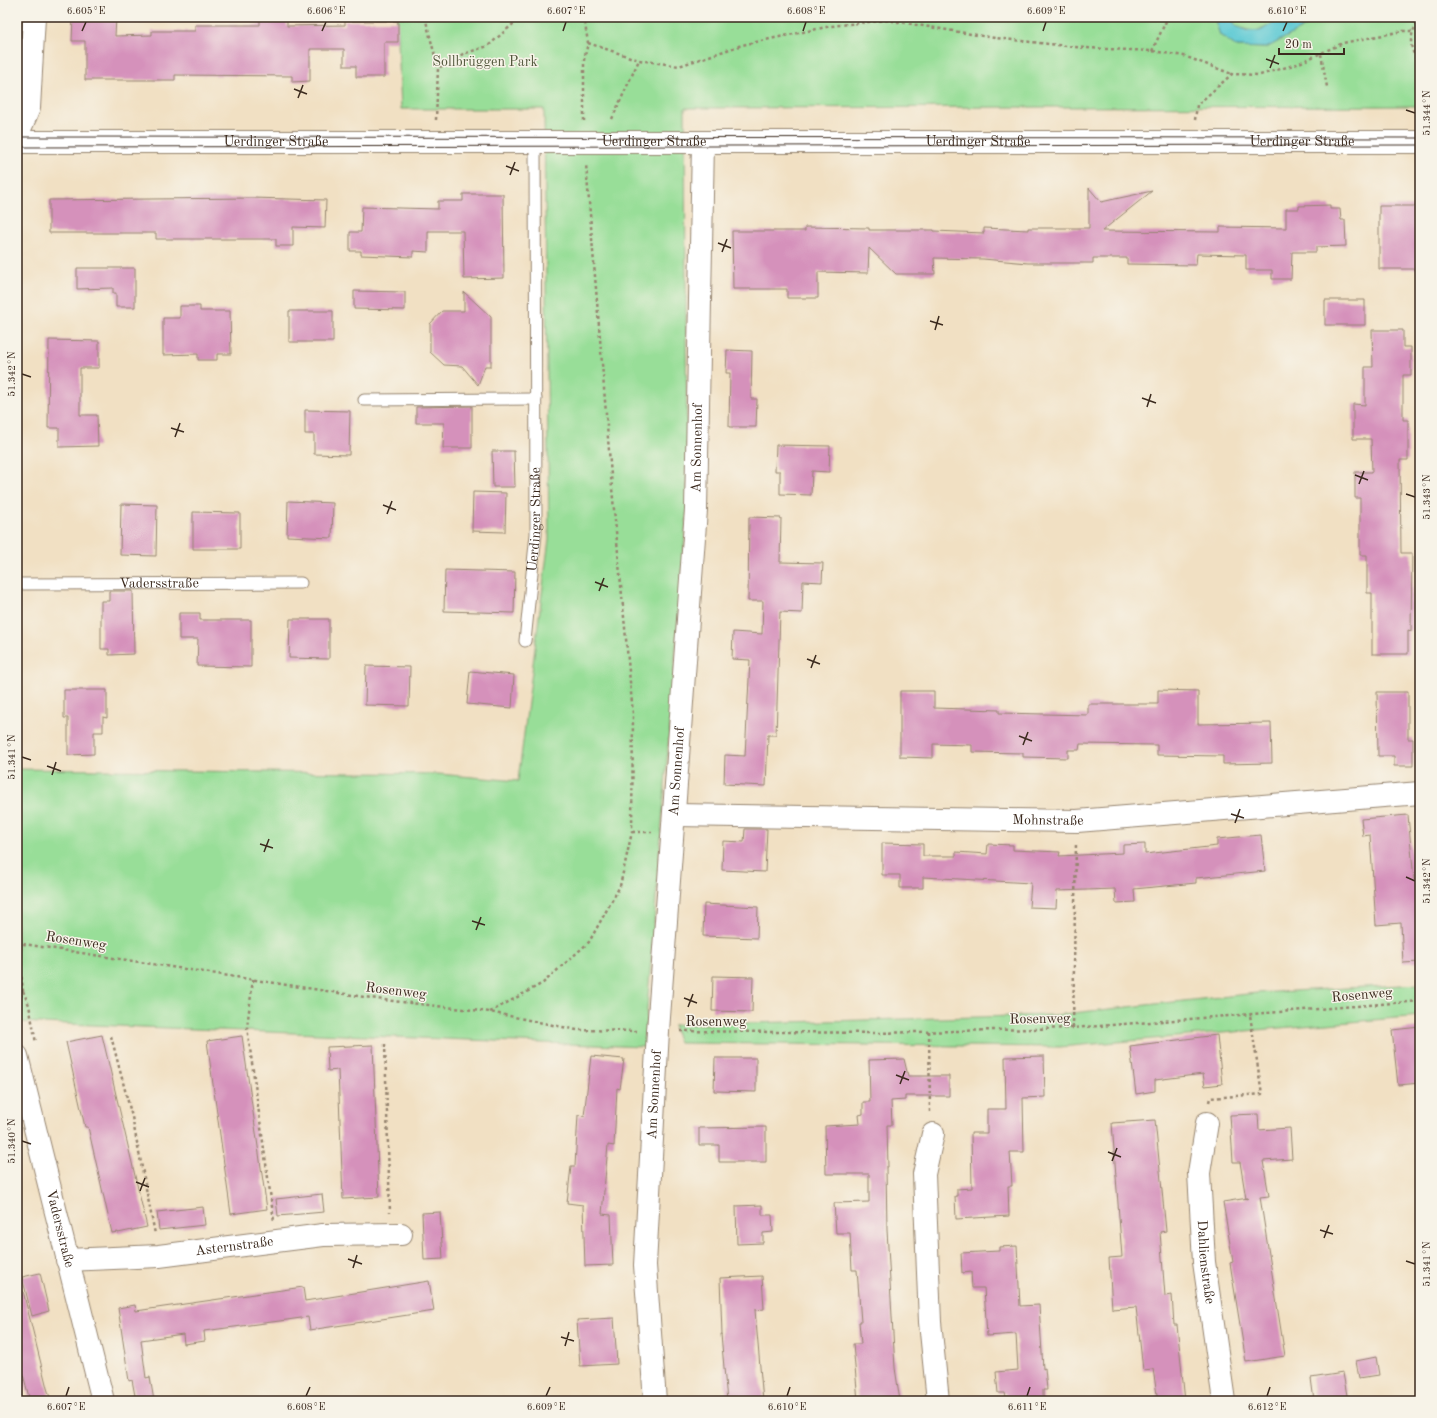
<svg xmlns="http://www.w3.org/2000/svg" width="1437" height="1418" font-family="'Old Standard TT',serif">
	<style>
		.green { fill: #98de98; stroke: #6a845b }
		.water { fill: #5ecad4; stroke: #4c7a79 }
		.building { fill: #d591bb }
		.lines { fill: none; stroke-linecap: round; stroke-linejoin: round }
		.lane-casing { stroke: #968570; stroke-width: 13 }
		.street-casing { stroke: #968570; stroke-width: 24 }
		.secondary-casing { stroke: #968570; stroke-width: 24 }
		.path { stroke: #968570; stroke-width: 2.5; stroke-dasharray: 3 3; stroke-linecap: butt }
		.lane { stroke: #fff; stroke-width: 11 }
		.street { stroke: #fff; stroke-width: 22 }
		.secondary { stroke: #fff; stroke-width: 22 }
		.tram { stroke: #3b2a1e; stroke-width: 1 }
		.ticks { fill: none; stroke: #3b2a1e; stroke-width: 1.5 }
		.labels { text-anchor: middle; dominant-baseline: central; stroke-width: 3; stroke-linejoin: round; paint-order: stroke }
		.park-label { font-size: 14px; fill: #52573c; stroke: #f7f3e8 }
		.street-label { font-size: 14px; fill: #3b2a1e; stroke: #f7f3e8 }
		.neatline { fill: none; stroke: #3b2a1e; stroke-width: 1.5 }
		.ticks-label { font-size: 10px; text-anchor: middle; fill: #3b2a1e }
	</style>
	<rect width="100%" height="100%" fill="#f7f3e8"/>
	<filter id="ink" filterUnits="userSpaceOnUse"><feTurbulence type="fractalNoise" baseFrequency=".025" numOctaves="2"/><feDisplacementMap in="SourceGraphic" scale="8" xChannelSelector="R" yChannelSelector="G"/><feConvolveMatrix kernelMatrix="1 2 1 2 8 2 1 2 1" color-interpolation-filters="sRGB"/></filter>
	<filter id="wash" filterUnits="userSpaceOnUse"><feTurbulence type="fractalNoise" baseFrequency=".012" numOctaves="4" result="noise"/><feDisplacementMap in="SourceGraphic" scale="16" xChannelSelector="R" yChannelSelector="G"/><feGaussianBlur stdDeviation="0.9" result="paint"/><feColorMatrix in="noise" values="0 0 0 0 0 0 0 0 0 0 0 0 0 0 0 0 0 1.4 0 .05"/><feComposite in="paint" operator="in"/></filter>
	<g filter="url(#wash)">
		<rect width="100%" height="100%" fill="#f1e0c3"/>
		<path class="green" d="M17,17H23L19,91H17Z
			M397,17H1214L1220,35L1237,47L1266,48L1323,17H1420V106L685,108L687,510L644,1047L17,1022V769L438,774L518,781L549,539L544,109H401Z
			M1232,17H1283C1262,30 1260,35 1235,26Z
			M1420,984V1016L1059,1047L679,1043L673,1025L1054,1015L1257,993Z"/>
		<path class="water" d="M1214,17H1232L1235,26L1248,31H1260L1283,17H1323L1266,48L1237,47L1220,35Z"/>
		<g id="blocks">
			<path class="building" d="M73,17H116L115,36L152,35V31H195V25H260V17H287V26L345,25V21H398V42H384V77H356V66H344V49H310V81L292,82V76L175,75V80H85V41H72Z
				M1089,188L1101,202L1152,191L1102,231L1220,232V227L1286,228V209H1299V206L1330,205V209H1340L1341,220H1345L1346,246L1316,247V252H1292L1291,279H1272V270H1246V255L1197,254L1196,265L1127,264V258H1093V263H1028L983,259L934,258L935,274H896L869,248L868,273L818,272V298H787V289H733L732,231H805V227L869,228V230H934V231L984,233V228L1028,230V228H1089Z
				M463,194H503L504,278L464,279L463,231H428V252L413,251V257L361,255V251H350V232H361L362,207L438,209V201H463Z
				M251,198L326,200L325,228L293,227V246H276V239H156V233H49V200Z
				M1379,206H1417V217H1420V259H1417V269H1379Z
				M77,268H135V307H116V293H113V288L77,289Z
				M354,291L405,292V310L354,309Z
				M464,292L491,317V366H485L478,385L462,366L444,365L430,352V324L442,311H464Z
				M1325,300H1365V325H1325Z
				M180,306H200V311H230L231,354H217V360H198V354L163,355V318H180Z
				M289,311H333V342H289Z
				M1372,330H1403V347H1411V375H1403V420H1408V460H1400L1401,553H1412L1411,631L1408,630V654H1372V593H1367V555H1360V498H1355V472H1372L1371,439H1353V404L1365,405V367H1373Z
				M49,340L99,341V368H80V415H97L98,446L59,447V428H48Z
				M727,350L752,351L751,399H757L756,427H729L730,373H726Z
				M472,406V448H443L444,423H416V407Z
				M305,410L350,411L349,455L314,454V434H305Z
				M776,445L830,446L829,472L812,471L811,495L780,494V471H775Z
				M492,451H514L515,487H493Z
				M473,492L506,493L505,532L472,531Z
				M288,501L333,503L332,538L287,536Z
				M121,504L157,505L156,556L120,555Z
				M193,512L240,513V549H193Z
				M749,517L781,518L780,562L823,563L822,582L803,581L802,613L780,612L776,735H768L766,786L724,784L725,755L745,756L750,660L732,659L733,632L762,634L763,601H748Z
				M445,570L515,572L514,613L444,611Z
				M109,591H133L134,654L109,655V649H101V601H109Z
				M179,613H200V620H251V667L197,666L198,639H179Z
				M290,619H329V659L289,658Z
				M366,666L410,667L409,706L365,705Z
				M470,671L514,675L512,708L467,704Z
				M64,690H107V718L103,717V732H94V754L68,755V718H64Z
				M1158,690L1198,691V724L1271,723L1272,763L1223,764V756L1157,755V745L1080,744L1079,750H1068V758L1023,757V753L972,752V745L933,744V758L900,757V691H934V708L999,710V713L1088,715V704H1158Z
				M1377,692H1408V739H1413V766H1394V756H1378Z
				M1408,815L1414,880H1417L1420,962L1403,963L1401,923L1376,925L1370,835L1363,836L1361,819Z
				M745,829H767L765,872L722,870L723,841L744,842Z
				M1261,835L1265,871L1196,878V883L1134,889L1135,902L1116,903L1115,889L1057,891L1056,908L1029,907L1031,883L923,877V888H900V875H882V843L923,844V856H956V852L987,854L988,844L1013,845V850L1060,852L1059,856L1123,853V845L1145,844V854L1217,846V839Z
				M704,904L758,907L757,938L703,936Z
				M713,976L753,977L752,1012L712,1011Z
				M1420,1027V1083L1398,1085L1392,1030Z
				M102,1035L147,1227L118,1233V1232L112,1233L88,1127H85L66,1042Z
				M1217,1035L1222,1084L1205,1086L1203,1074L1155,1080V1091L1136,1094L1130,1046Z
				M242,1036L267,1209L231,1214L207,1041Z
				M373,1045L379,1197L343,1199L338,1070L328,1071L327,1047Z
				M591,1056L624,1059L620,1089L617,1088L614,1146L608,1145L602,1214L611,1215L613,1265L585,1266L583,1205L567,1203L571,1166H575L578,1115L584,1116Z
				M1044,1056L1045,1097L1023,1098L1024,1152H1010L1012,1186H1008L1009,1216L956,1219L955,1196H957V1189L972,1188L971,1133H987V1109H1006L1005,1057Z
				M715,1058H756V1092L714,1091Z
				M904,1059L908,1076H949V1096H905V1100L891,1101L892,1125H887L888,1167H886L887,1230L895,1368L900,1401H858L853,1344H861L859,1322H861L857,1270H852L850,1233H836L834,1203L869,1202V1174H826L825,1126L860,1124L859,1115L863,1114V1102H870L869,1060Z
				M1258,1114L1259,1130L1290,1128L1292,1159L1263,1161L1269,1196L1260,1197L1285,1356L1246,1362L1230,1263L1233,1262L1223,1202L1248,1198L1246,1199L1240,1162H1233L1230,1115Z
				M1155,1120L1166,1231L1160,1232L1165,1296L1172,1295L1174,1325H1177L1185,1401H1158L1153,1369L1143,1370L1136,1307L1112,1309L1109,1258L1122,1257L1112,1123Z
				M766,1127V1162H719V1145H699V1128Z
				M322,1194L324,1212L278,1216L276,1199Z
				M762,1205V1215H772L773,1232L763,1233V1243L737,1244L736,1206Z
				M203,1207L205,1225L159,1230L157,1212Z
				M440,1212L443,1259L424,1260L422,1213Z
				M1017,1246L1020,1306L1039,1305L1043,1369L1045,1368L1047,1390H1043V1401H1015L1013,1396L1006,1397L1005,1393H998L996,1372L1018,1370L1016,1334L987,1336L984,1288H972L971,1272L962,1273L961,1253L999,1251V1247Z
				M40,1273L49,1311L32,1316L22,1277Z
				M762,1276L764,1309L755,1310L763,1401H727L721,1334H722L720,1278Z
				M429,1281L434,1311L310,1330L308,1317L287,1320L204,1331L205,1341L184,1344L183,1334L141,1340L146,1378L150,1377L154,1401H136L132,1380L129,1381L118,1308L135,1305L136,1311L303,1287L305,1301Z
				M23,1291L47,1388L51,1401H30L20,1363L17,1364V1292Z
				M614,1318L617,1364L580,1366L577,1320Z
				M1376,1357L1379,1375L1359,1378L1356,1361Z
				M1343,1373L1348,1401H1314L1311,1378Z"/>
		</g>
	</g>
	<g filter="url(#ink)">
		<use href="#blocks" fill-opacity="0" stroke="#968570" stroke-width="1"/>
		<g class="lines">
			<defs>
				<g id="lane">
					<path d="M364,400L536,399"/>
					<path id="s1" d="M17,584L301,583"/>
					<path id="s2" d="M525,641L536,534L535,141"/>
				</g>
				<g id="street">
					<path d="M17,136L29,108L34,17"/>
					<path id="s3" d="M675,815L1077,821L1420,793"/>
					<path id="s4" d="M17,1056L103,1401"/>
					<path id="s5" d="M1207,1123L1199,1173L1204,1262L1224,1401"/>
					<path d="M933,1134L924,1174L930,1322L938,1401"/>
					<path id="s6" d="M67,1260L159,1256L323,1235L401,1234"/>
					<path id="s7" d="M655,1401L645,1265L658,1031L696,510L703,142"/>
				</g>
				<g id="secondary">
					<path id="s8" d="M17,142H1420"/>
				</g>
			</defs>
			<use href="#lane" class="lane-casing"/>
			<use href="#street" class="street-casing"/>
			<use href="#secondary" class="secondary-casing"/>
			<path class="path" d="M425,17L438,68
				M1420,17C1408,40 1408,44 1420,66
				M588,43L639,60L679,66L742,45L831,26L887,20L995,38L1085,48L1152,51L1184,56L1232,74
				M1152,51L1168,17
				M1321,54L1327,87
				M612,119L639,60
				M436,120L438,68L463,54L488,46L521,17
				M1195,120L1197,105L1232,74L1260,75L1297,64L1343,43L1403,31H1413
				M584,121V60L588,43L584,17
				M632,832H652
				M17,935L23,991L17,1007
				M17,943L384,1000L490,1012L577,1030L637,1031
				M253,979L247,1027L274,1221
				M23,991L29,1005L36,1043
				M490,1012L543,983L589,942L620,886L632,832L633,714L612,488L586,164
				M1073,1028L1076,842
				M680,1031L878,1033L1073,1028L1420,1001
				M929,1031L930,1114
				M111,1036L132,1117L155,1234
				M385,1044L390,1213
				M1209,1102L1210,1098L1262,1094L1250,1015"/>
			<use href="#lane" class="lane"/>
			<use href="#street" class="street"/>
			<use href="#secondary" class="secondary"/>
			<path class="tram" d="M17,137L1420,138
				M17,147L1420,145"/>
		</g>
	</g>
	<path class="ticks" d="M82,31L86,22M322,31L326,22M563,31L566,22M803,31L806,22M1043,31L1046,22M1283,31L1287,22M1266,59L1279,64M1270,68L1275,55M294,89L307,94M298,98L303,85M1406,110L1415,113M506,166L519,171M510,175L515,162M718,243L731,248M722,252L727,239M930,321L943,325M935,330L939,316M22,374L31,377M1142,398L1156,403M1147,407L1151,394M171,428L184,432M175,437L180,423M1355,475L1368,480M1359,484L1364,471M1406,494L1415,497M383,505L396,510M387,514L392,501M595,582L608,587M599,591L604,578M807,659L820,664M811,668L816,655M1019,736L1032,741M1023,745L1028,732M22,757L31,760M47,766L61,771M52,775L56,762M1231,814L1244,818M1235,823L1240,809M260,844L273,848M264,852L269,839M1406,877L1415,881M472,921L485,925M476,930L481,917M684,998L697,1003M688,1007L693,994M896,1075L909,1080M900,1084L905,1071M22,1141L31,1144M1108,1152L1121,1157M1112,1161L1117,1148M136,1182L149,1187M140,1191L145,1178M1320,1230L1333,1234M1324,1238L1329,1225M348,1259L362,1264M1406,1261L1415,1264M353,1268L357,1255M561,1337L574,1341M565,1346L569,1332M66,1396L69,1387M306,1396L310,1387M546,1396L550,1387M787,1396L790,1387M1027,1396L1030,1387M1267,1396L1270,1387"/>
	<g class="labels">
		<g class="park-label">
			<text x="485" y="62">Sollbrüggen Park</text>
		</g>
		<g class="street-label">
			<text stroke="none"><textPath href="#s8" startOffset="259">Uerdinger Straße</textPath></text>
			<text stroke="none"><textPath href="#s8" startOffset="637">Uerdinger Straße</textPath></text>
			<text stroke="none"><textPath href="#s8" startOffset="961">Uerdinger Straße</textPath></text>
			<text stroke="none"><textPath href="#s8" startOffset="1285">Uerdinger Straße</textPath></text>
			<text stroke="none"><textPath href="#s7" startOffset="955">Am Sonnenhof</textPath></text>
			<text stroke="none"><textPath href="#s2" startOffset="122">Uerdinger Straße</textPath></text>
			<text stroke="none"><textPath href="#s1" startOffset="142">Vadersstraße</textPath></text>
			<text stroke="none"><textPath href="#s7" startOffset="631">Am Sonnenhof</textPath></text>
			<text stroke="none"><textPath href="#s3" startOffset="373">Mohnstraße</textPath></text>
			<text transform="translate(76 941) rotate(9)">Rosenweg</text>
			<text transform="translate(396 991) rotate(7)">Rosenweg</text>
			<text transform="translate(1362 995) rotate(-5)">Rosenweg</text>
			<text transform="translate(1040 1019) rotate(-1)">Rosenweg</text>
			<text x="716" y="1022">Rosenweg</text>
			<text stroke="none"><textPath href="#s7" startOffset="307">Am Sonnenhof</textPath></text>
			<text stroke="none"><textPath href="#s4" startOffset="178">Vadersstraße</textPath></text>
			<text stroke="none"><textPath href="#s6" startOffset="168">Asternstraße</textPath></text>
			<text stroke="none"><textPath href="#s5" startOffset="140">Dahlienstraße</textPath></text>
		</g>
	</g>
	<rect width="1437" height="1418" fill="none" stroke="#f7f3e8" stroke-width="44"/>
	<path d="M1279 48v6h65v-6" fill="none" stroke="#3b2a1e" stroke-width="2"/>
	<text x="1285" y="48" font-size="12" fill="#3b2a1e" stroke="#f7f3e8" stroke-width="3" paint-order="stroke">20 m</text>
	<rect x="22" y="22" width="1393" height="1374" class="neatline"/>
	<g class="ticks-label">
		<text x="86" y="14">6.605°E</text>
		<text x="326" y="14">6.606°E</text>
		<text x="566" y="14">6.607°E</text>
		<text x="806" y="14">6.608°E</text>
		<text x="1046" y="14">6.609°E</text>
		<text x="1287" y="14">6.610°E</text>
		<text transform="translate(1426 113) rotate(-90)" y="4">51.344°N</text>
		<text transform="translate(11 374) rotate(-90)" y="4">51.342°N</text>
		<text transform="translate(1426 497) rotate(-90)" y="4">51.343°N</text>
		<text transform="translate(11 757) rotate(-90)" y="4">51.341°N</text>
		<text transform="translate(1426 881) rotate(-90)" y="4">51.342°N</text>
		<text transform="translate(11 1141) rotate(-90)" y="4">51.340°N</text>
		<text transform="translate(1426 1264) rotate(-90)" y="4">51.341°N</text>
		<text x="66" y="1410">6.607°E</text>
		<text x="306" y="1410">6.608°E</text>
		<text x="546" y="1410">6.609°E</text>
		<text x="787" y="1410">6.610°E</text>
		<text x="1027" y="1410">6.611°E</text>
		<text x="1267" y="1410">6.612°E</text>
	</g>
</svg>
